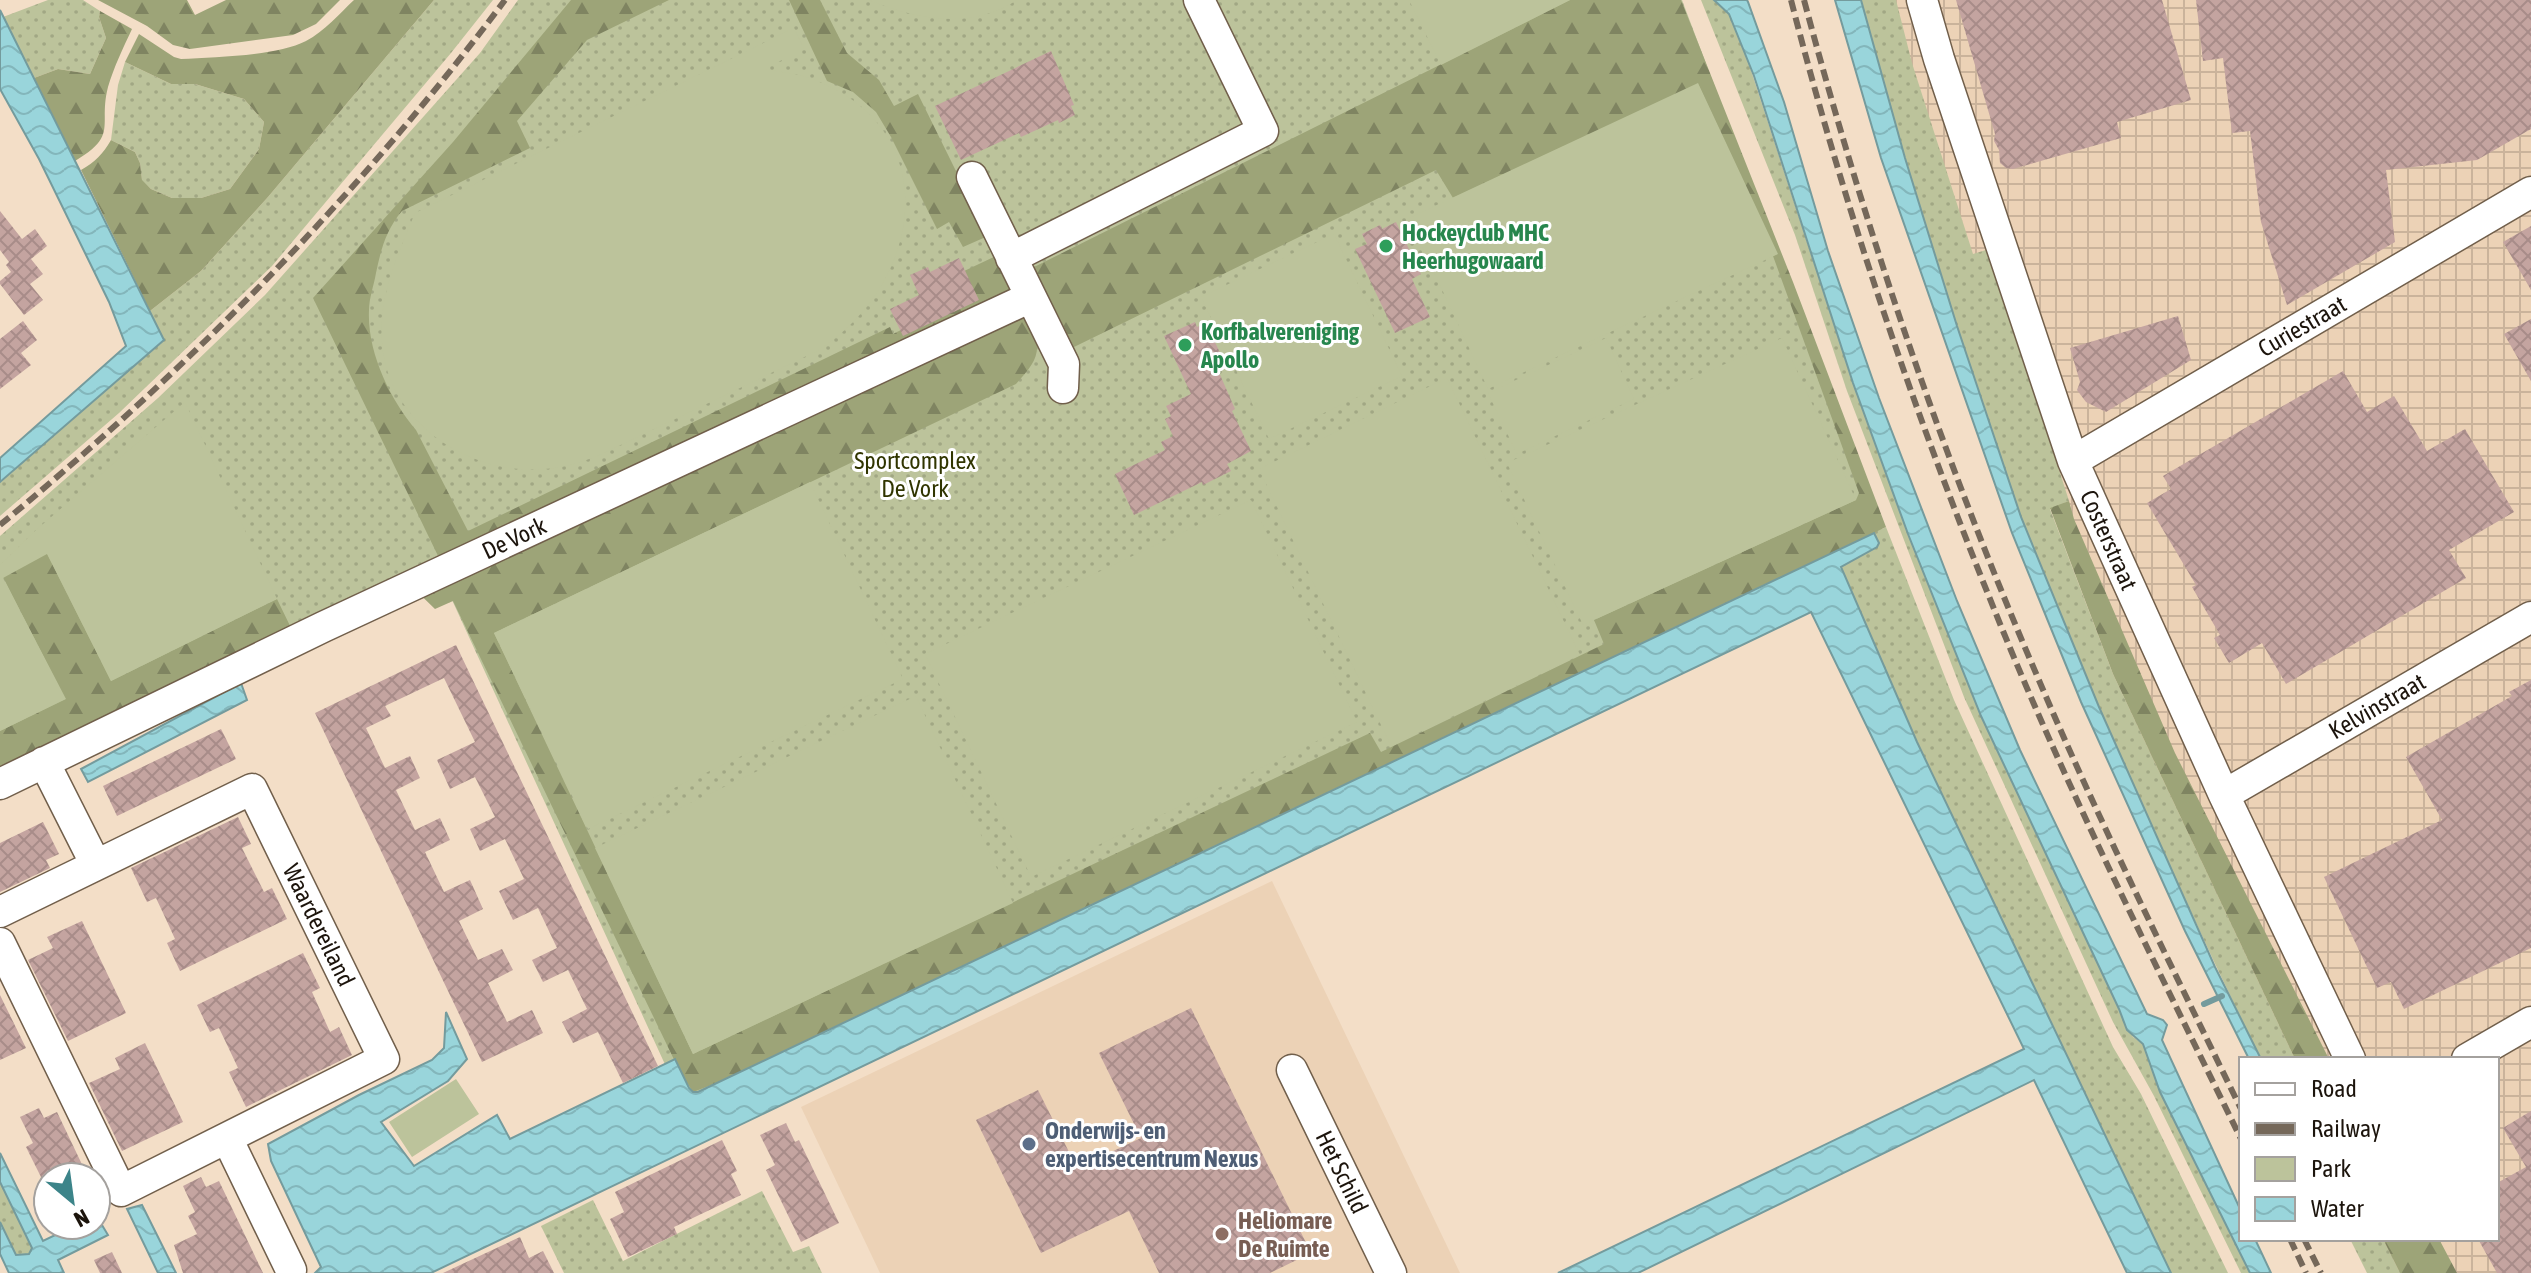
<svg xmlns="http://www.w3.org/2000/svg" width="2531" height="1273" font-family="'Asap Condensed',sans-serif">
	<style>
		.built { fill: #ecd2b6 }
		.industrial { fill: url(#industrial-grid) }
		.green { fill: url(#green-dots) }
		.forest { fill: url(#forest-firs); fill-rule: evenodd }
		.pitch { fill: #bcc39b }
		.water { fill: url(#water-waves); stroke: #749b9d; stroke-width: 2 }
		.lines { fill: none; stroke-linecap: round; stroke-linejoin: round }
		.stream { stroke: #749b9d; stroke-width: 6 }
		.building { fill: url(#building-cross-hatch) }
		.minor-casing { stroke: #715f4b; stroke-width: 33 }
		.minor { stroke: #fff; stroke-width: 30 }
		.rail { stroke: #75685a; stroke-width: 6; stroke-dasharray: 12 6; stroke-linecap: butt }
		.leisure-dot { fill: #2e9e5b; stroke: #fff; stroke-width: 3 }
		.service-dot { fill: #5c6f8a; stroke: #fff; stroke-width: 3 }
		.education-dot { fill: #8d6e63; stroke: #fff; stroke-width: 3 }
		.labels { text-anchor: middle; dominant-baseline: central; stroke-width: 6; stroke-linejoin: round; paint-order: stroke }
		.leisure-label { font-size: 24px; font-weight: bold; fill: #27864d; stroke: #fff; text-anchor: start }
		.street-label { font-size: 24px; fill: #1c140c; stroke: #fff }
		.park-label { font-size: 24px; fill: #303500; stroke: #fff }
		.service-label { font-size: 24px; font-weight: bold; fill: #4e5e75; stroke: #fff; text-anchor: start }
		.education-label { font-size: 24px; font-weight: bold; fill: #785e54; stroke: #fff; text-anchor: start }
	</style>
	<defs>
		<pattern id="industrial-grid" width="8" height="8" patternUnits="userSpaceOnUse" patternTransform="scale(2)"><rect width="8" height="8" fill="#ecd2b6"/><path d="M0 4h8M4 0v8" fill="none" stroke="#cab39b"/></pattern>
		<pattern id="green-dots" width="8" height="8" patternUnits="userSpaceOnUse" patternTransform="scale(2)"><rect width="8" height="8" fill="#bcc39b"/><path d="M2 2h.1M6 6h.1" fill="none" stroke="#a1a784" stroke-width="1.8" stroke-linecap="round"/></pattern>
		<pattern id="forest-firs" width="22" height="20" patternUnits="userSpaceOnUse" patternTransform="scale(2)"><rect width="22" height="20" fill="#9da478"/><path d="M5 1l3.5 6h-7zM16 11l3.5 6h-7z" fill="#7f8461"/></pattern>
		<pattern id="water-waves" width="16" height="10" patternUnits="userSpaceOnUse" patternTransform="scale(2)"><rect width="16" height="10" fill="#99d5db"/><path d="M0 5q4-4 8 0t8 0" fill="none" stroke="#83b6bb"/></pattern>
		<pattern id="building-cross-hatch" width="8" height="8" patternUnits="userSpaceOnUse" patternTransform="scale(2)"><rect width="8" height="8" fill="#c4a4a0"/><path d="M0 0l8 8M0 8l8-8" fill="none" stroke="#a88c89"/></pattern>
	</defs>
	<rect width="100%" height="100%" fill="#f3dec7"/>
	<path class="built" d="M1272,881L1460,1273H880L801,1107Z"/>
	<path class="industrial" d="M1873,0H2531V1273H2379L2362,1239H2497V1059H2276L2183,855L1884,49Z"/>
	<path class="green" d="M48,0H83L100,11L99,17L106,38L90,74L58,69L34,78L3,17Z
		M434,0H493L451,53L272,266L119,413L0,516V482L164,340L150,311L201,271L268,197Z
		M518,0H1682L1882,529L1886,527L1954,700L2113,1047L2141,1094L2228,1273H2171L1917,742L1840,566L1877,547L685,1108L441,576L0,783V536L158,398L265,295L480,53Z
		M1701,0H1714L1729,14L1745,52L1853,383L1908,534L1981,716L2119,1009L2133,1037L2143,1044L2160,1092L2250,1273H2241L2154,1096L2113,1022L1964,697L1847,391L1795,235Z
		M1861,0H1896L1912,63L1973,254L1986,250L2025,363L2069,501L2050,509L2113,674L2295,1059H2261C2216,969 2175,877 2133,784C2094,696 2054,607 2021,516C1965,361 1918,201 1871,43Z
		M125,62L171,84H195L244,99L264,122L259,149L230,189L201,198H172L151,189L142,181L140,163L135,152L111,140L118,85Z
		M0,1182L32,1248L29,1254L16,1256L0,1222Z
		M762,1191L793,1252L809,1246L822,1273H564L541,1226L593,1200L623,1261Z
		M2350,1239H2383L2400,1273H2367Z"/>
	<path class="forest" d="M98,0H187L195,15L226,0H340L316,24L293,35L190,49L173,45L147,26Z
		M354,0H434L268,197L201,271L150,311L81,170C95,162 103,154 111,140L135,152L140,163L142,180L151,189L172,198H201L230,189L259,149L264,122L244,99L195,84H171L125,62L139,34L174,57L181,59C215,57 277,56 306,41C325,31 339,14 354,0Z
		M571,0H669L587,40L517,121L530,148L402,211C386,230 381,249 376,273C374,285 369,298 369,310C367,352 390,399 416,430L468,531L890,327L893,334L972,294L962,272L998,255L1010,279L1570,0H1681L1793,282L1886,527L722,1081L693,1092L680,1072L453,601L435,609L404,579L441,562L313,298L453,142ZM1698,84L1777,254L1773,256L1859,493L1856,500L1594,620L1604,644L1381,752L1370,733L693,1054L494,633L1016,384C1035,363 1044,352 1031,324L1056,311L1074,347L1436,170L1453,198Z
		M789,0H820L847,53L879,80L894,106L918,94L988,236L963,247L949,222L937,229L891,137L876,112L853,92L827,81Z
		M100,11L132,29C123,48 114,67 108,87C98,126 119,135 75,161L34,78L58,69L90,74L106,38L99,17Z
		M2069,501L2074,519L2175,753L2329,1059H2295L2113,674L2050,508Z
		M47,553L111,681L277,599L293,632L0,773V731L65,699L3,577Z
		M2383,1239H2439L2457,1273H2400Z"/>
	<path class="pitch" d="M869,0H1017C972,30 917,20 869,0Z
		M1409,0H1570L1441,65Z
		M794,28L804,49L764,69C780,72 797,73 812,79C947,128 924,284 817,351L602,454C583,462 564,468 543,469C468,475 388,422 382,343C378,297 398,254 415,213Z
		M1698,83L1778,254L1488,389L1409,218Z
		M1334,234L1402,376L1269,439L1201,297Z
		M1606,338L1634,399L1517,454L1488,393Z
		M1782,338L1856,500L1583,625L1507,463Z
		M1447,378L1580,655L1391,746L1259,469Z
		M185,402L277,599L111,681L47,554L3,578L66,699L0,731V565L36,530Z
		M810,482L903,679L588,829L494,633Z
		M1251,500L1357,722L1031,877L925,654Z
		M916,696L1013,903L693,1054L595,848Z
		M456,1079L479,1114L412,1157L389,1122Z"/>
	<path class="water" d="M1714,0H1747L1748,2L1784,102L1828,251L1879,398L1957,601L2020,750L2147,1014L2163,1020L2167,1025L2162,1040L2241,1211V1239H2255L2271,1273H2250L2160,1092L2143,1044L2127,1030L2119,1009L1981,716L1908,534L1853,383L1754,76L1729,14Z
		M1835,0H1861L1905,158L1957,326L2021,517L2099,707L2215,967L2261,1059H2249L2185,931L2081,702L2012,533L1881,158Z
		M0,10L164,340L0,482V458L126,346L109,302L39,159L0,89Z
		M1874,533L1879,543L1877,547L1841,567L1917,742L2171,1273H2127L2034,1080L1638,1273H1558L2024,1049L1811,612L431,1273H315L321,1267L271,1161L268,1144L359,1095L432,1060L444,1048L446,1012L467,1059L448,1081L381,1122L414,1166L497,1115L510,1139L675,1059L689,1088L693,1092H698Z
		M241,683L247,700L88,782L81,769Z
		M0,1153L43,1241L76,1225H96V1215L108,1235L58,1260L64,1273H9L0,1254V1222L16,1255L29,1254L32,1248L0,1182Z
		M142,1205L176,1273H158L127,1209Z"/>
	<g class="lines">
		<path class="stream" d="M2204,1004L2222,996"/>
	</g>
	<path class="building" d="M1956,0H2162L2191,100L2117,122L2121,138L2013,169L2006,168L2000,163L1999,150L1994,141L1995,134Z
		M2196,0H2531V129L2477,160L2386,170L2395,242L2287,305L2261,222L2250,131L2232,133L2223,58L2203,61Z
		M1051,51L1074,105L1071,106L1075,115L1059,123L1058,120L1021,137L1019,133L961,160L935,106Z
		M0,211L22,239L35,229L47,246L31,259L43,274L30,284L43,300L24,315L0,284V281L11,272L6,265L9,262L0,250Z
		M1396,222L1421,274L1412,279L1430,317L1395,333L1355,249L1367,244L1362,234L1380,225L1382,229Z
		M2531,226V290L2503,242Z
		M959,258L979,300L903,336L890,309L919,295L910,275L928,267L930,272Z
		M2178,316L2191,360L2106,412L2086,402L2077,390L2080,382L2070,348Z
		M2531,319V381L2504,334Z
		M23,321L37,340L21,353L31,365L0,389V339Z
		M1195,322L1197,327L1206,323L1222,357L1214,361L1235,409L1232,411L1251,451L1227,464L1231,471L1203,485L1202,482L1134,515L1115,474L1165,450L1161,442L1173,436L1165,419L1171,416L1166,406L1191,394L1164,336Z
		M2343,371L2367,412L2394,396L2427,451L2465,429L2514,512L2449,550L2466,578L2286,684L2262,643L2229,663L2214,638L2220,635L2192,587L2196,585L2147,503L2171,489L2163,476Z
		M456,645L658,1066L623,1083L598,1032L573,1043L562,1022L587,1009L568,970L543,982L532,960L557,948L538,908L513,920L499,891L524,879L505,839L480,851L470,829L495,817L475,777L450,789L437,760L475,742L444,678L385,706L391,716L366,728L385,768L410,756L420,778L396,790L415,830L440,818L450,840L425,852L444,892L470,880L483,909L459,921L478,960L502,949L513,970L488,983L507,1022L532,1010L543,1033L482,1062L315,713Z
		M2531,680V948L2404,1009L2391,982L2377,988L2324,877L2442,820L2406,757L2512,696L2509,692Z
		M221,729L236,759L117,816L103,786Z
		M238,817L251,844L242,848L264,892L272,888L287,919L180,971L167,943L175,939L164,915L156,898L147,902L131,868Z
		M43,822L59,854L46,860L50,868L0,892V843Z
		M82,921L126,1013L68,1041L28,960L53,948L47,937Z
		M303,953L320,988L312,992L330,1032L339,1027L352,1055L246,1107L229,1072L238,1068L230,1051L219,1028L210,1032L197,1005Z
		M0,995L26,1048L0,1060Z
		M1191,1008L1311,1253L1270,1273H1159L1129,1211L1041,1253L976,1120L1038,1090L1077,1168L1141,1138L1099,1053Z
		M145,1043L183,1122L122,1151L89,1083L120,1069L115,1058Z
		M39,1108L44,1118L57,1112L88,1177H41L26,1147L33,1143L20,1117Z
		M2531,1111V1273H2497L2478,1239H2497V1183L2526,1167L2503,1128Z
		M786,1123L795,1142L799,1140L839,1223L801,1242L766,1170L775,1165L760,1135Z
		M722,1140L737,1171L731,1174L741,1195L674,1227L677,1234L628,1257L610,1219L624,1212L615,1192Z
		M201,1177L206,1187L219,1181L263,1273H183L174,1245L197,1234L188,1216L195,1212L183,1186Z
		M520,1237L529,1258L543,1251L554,1273H443Z
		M112,1252L122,1273H100L94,1260Z"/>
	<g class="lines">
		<defs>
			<path id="minor" d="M1922,0L1939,59L2073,461L2224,795L2350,1059
				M972,177L1064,364L1063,388
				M1011,258L1263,131L1199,0
				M2073,461L2531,192
				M44,762L96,865
				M0,784L323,627L1031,297
				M2224,795L2531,617
				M0,912L252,789L384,1059L121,1191L0,943
				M2467,1059L2531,1022
				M1292,1070L1391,1273
				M227,1138L291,1270"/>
		</defs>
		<use href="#minor" class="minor-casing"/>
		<use href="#minor" class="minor"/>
		<path class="rail" d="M1791,0C1846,215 1919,426 2003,631C2074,804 2159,971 2241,1139
			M1804,0C1866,232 1943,458 2038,678C2100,824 2172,967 2241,1109
			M0,525C187,371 360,194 505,0
			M2290,1239L2306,1273
			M2304,1239L2321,1273"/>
	</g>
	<g class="leisure-dot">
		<circle cx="1386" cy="246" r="8"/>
		<circle cx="1185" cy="345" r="8"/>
	</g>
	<circle class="service-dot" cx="1029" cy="1144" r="8"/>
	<circle class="education-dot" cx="1222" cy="1234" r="8"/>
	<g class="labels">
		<g class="leisure-label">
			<text x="1402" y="232">Hockeyclub MHC<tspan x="1402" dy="28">Heerhugowaard</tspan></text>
			<text x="1201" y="331">Korfbalvereniging<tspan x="1201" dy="28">Apollo</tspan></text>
		</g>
		<g class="street-label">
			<text transform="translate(2302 326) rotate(-30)">Curiestraat</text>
			<text transform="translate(514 538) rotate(-25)">De Vork</text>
			<text transform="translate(2109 540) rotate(66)">Costerstraat</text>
			<text transform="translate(2377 706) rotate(-30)">Kelvinstraat</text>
			<text transform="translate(319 925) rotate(64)">Waardereiland</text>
			<text transform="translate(1342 1172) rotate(64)">Het Schild</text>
		</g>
		<g class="park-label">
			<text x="915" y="460">Sportcomplex<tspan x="915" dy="28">De Vork</tspan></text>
		</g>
		<g class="service-label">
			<text x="1045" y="1130">Onderwijs- en<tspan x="1045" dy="28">expertisecentrum Nexus</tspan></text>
		</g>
		<g class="education-label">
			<text x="1238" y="1220">Heliomare<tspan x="1238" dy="28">De Ruimte</tspan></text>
		</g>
	</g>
	<rect x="2239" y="1057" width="260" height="184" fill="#ffffff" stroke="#a4a19e" stroke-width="2"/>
	<rect x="2255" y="1083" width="40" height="12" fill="#ffffff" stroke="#a4a19e" stroke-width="2"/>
	<text x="2311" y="1097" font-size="24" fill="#1c140c">Road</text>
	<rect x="2255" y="1123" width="40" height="12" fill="#75685a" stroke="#a4a19e" stroke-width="2"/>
	<text x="2311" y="1137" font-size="24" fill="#1c140c">Railway</text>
	<rect x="2255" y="1157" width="40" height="24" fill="#bcc39b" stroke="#a4a19e" stroke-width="2"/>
	<text x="2311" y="1177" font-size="24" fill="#1c140c">Park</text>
	<rect x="2255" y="1197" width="40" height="24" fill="url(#water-waves)" stroke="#a4a19e" stroke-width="2"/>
	<text x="2311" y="1217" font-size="24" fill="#1c140c">Water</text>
	<g transform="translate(72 1201) rotate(151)"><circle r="38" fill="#ffffff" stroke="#a4a19e" stroke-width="2"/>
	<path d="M0-6L14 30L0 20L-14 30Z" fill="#3c8489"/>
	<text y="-12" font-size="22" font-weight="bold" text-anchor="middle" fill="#1c140c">N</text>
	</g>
</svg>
